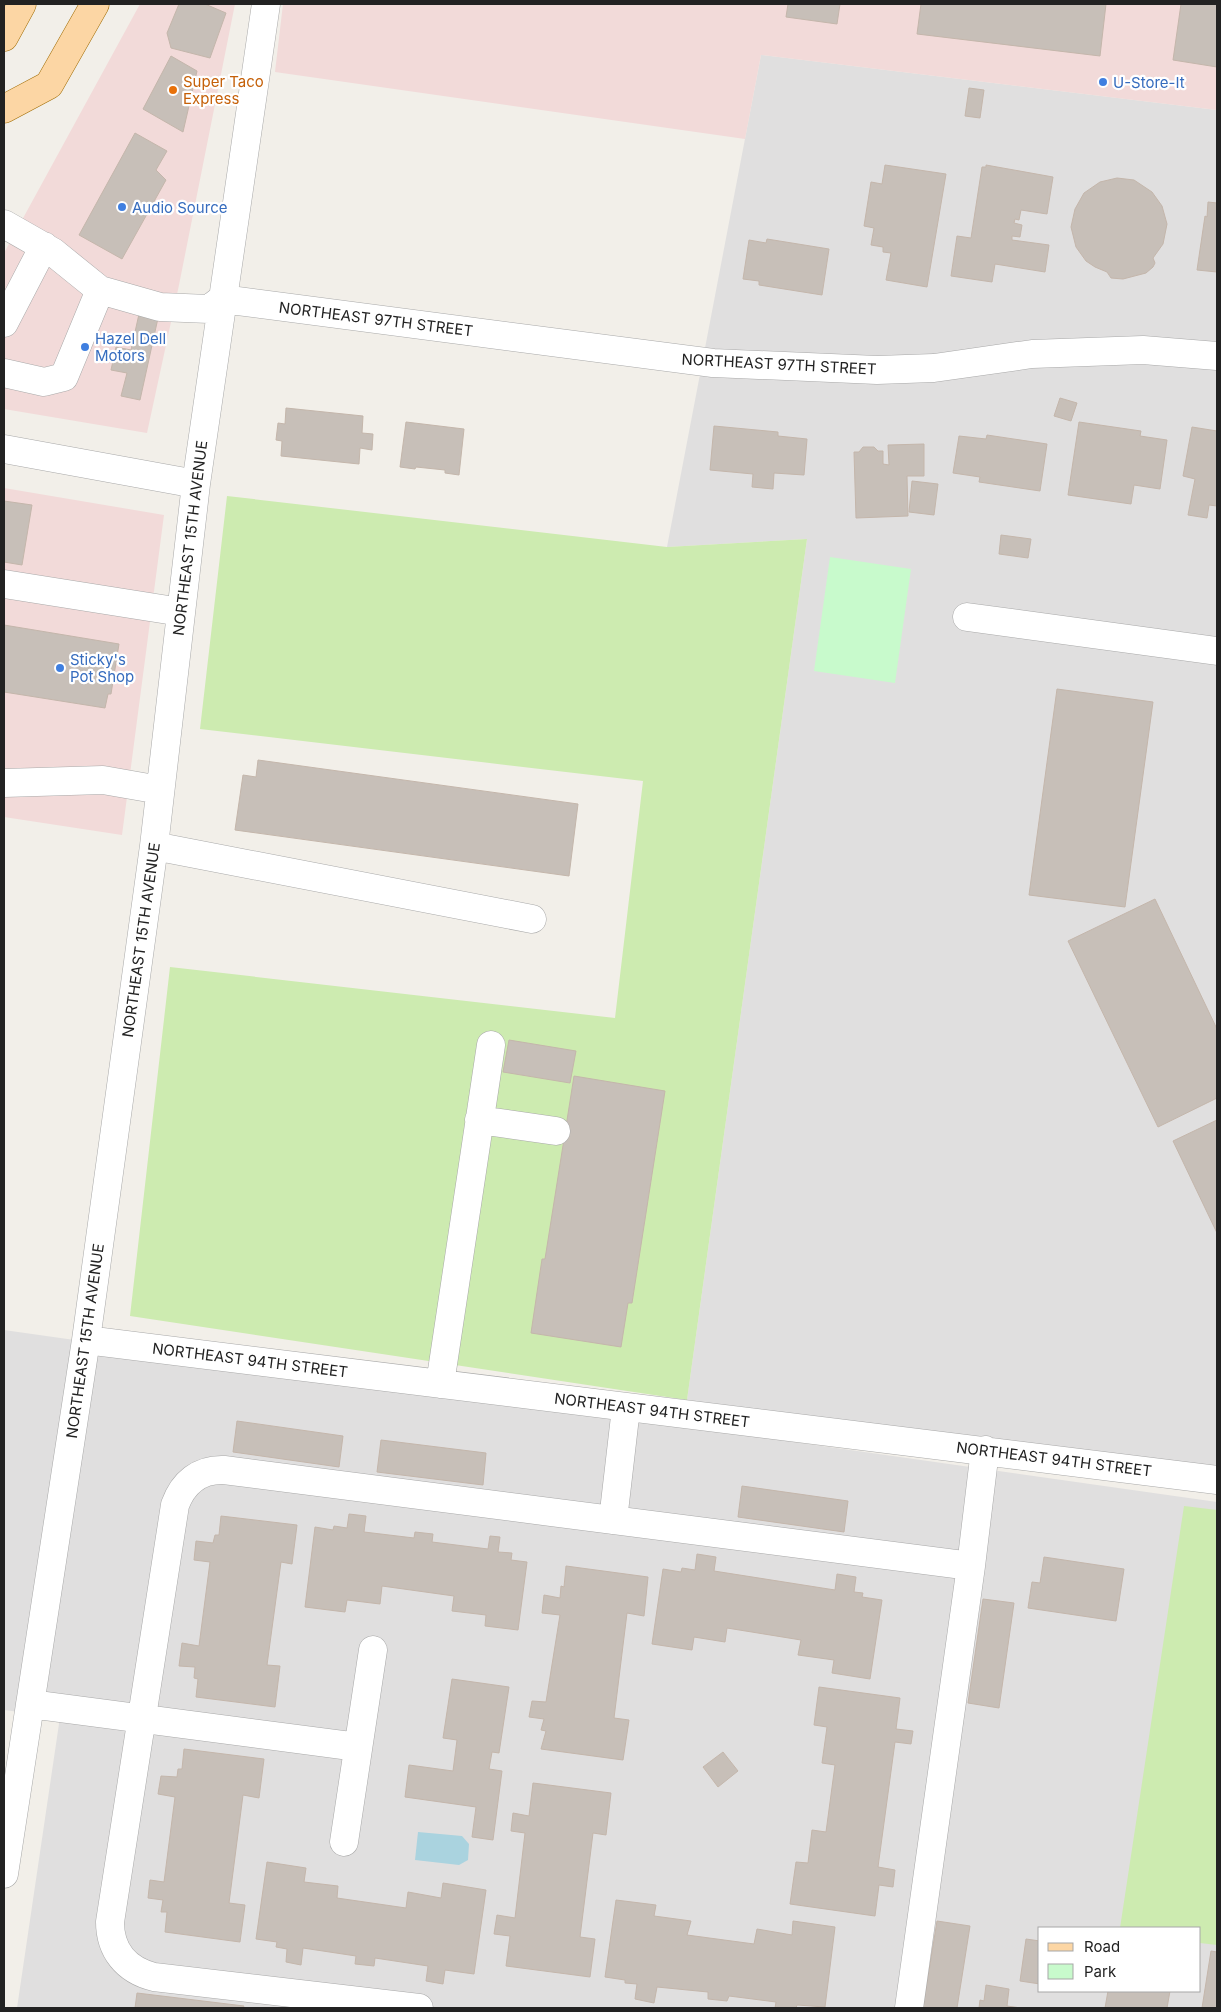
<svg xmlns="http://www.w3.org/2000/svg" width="1221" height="2012" font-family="Inter,sans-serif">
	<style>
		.residential { fill: #e0dfdf; fill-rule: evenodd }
		.commercial { fill: #f2dad9 }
		.grass { fill: #cdebb0 }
		.park { fill: #c8facc }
		.water { fill: #aad3df }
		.building { fill: #c7bfb8; stroke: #c4b6ab }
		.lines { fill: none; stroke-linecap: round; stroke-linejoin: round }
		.minor-casing { stroke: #a9a9a9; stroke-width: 29 }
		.major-casing { stroke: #a06b00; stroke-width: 29 }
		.minor { stroke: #fff; stroke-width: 28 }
		.major { stroke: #fcd6a4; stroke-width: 28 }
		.shop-dot { fill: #3f7fe0; stroke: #fff; stroke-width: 2 }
		.food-dot { fill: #e8710a; stroke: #fff; stroke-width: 2 }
		.labels { text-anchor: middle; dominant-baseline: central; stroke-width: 4.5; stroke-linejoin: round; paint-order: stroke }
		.food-label { font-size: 15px; fill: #c56008; stroke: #fff; text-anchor: start }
		.shop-label { font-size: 15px; fill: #366cbe; stroke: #fff; text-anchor: start }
		.street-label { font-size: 15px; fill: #222; stroke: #fff }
	</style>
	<rect width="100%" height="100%" fill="#f2efe9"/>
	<path class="residential" d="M761,55L1217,110V1473L687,1400L807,539L667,547Z
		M4,1330L1217,1502V2008H17L60,1717L4,1710ZM1040,1928H1200V1991H1040Z"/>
	<path class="commercial" d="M140,4H235L179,285L147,433L4,409V253Z
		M283,4H1217V110L761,55L745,139L275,72Z
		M4,488L164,515L122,835L4,817Z"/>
	<path class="grass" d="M227,496L667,547L807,539L687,1400L130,1316L170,967L615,1018L643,781L200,729Z
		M1184,1506L1217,1510V1945L1200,1943V1928H1120Z"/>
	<path class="park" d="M830,557L911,569L895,683L814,671Z"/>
	<path class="water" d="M418,1832L462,1836L469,1844L468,1860L459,1865L415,1860Z"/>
	<path class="building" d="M179,4H205L226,13L210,58L171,48L167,33Z
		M788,4H840L837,24L786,17Z
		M921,4H1106L1100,56L917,34Z
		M1181,4H1217V67L1173,60Z
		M171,56L197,71L183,132L143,109Z
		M969,88L984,90L980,118L965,116Z
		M135,133L167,151L156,170L166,180L122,259L79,235Z
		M885,165L946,174L927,287L886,280L891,253L883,252V247L871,245L874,228L864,226L871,182L882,184Z
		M986,165L1053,177L1047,214L1021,210L1019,220L1015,219L1014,223L1022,225L1020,237L1012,236V240L1049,245L1045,272L995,264L992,282L951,276L957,236L971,238L982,167H986Z
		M1117,178L1134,180L1152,192L1162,206L1167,224L1163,244L1153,258L1155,263L1153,267L1146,273L1123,279L1111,278L1107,272L1095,267L1086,261L1076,247L1071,227L1075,209L1084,193L1100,182Z
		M1208,202L1217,203V272L1197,270L1205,216L1207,217Z
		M767,239L829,249L822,295L759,285V281L743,279L749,240L766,243Z
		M139,314L158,318L140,400L121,396L127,373L111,370L116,347L131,350Z
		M1060,398L1077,403L1071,421L1054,416Z
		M286,408L363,416L362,433L373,434L372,450L360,448L359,464L281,456L282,441L276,440L278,423L285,424Z
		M406,422L464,429L459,475L445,473V470L416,467L415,469L400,467Z
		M1079,422L1141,431L1140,436L1167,440L1160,489L1134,485L1131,504L1068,495Z
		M714,426L778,432V436L807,439L804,475L774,473L773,489L752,487L753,474L710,470Z
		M1192,427L1217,431V506L1209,505L1207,518L1188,515L1195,479L1183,476Z
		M987,435L1047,444L1040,491L979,482L980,477L953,473L959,436L986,439Z
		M924,444V476H907L908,516L856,518L854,452H859L863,447H874L878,451H883V464L889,465L888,445Z
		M912,481L938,484L934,515L909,512Z
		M4,501L32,505L22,565L4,562Z
		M1001,535L1031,539L1028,558L999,554Z
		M4,625L119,644L111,694H108L105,708L4,692Z
		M1057,689L1153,702L1125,907L1029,895Z
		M258,760L578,804L569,876L235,830L243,775L256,777Z
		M1155,899L1217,1029V1098L1158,1127L1068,941Z
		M509,1040L576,1051L570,1083L503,1072Z
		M574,1076L665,1091L632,1303H628L621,1347L531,1333L542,1259H545Z
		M1217,1120V1233L1173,1141Z
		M237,1421L343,1436L339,1467L233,1452Z
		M381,1440L486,1453L483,1485L377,1472Z
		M742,1486L848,1501L844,1532L738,1517Z
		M349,1514L366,1516L364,1532L414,1538L415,1532L433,1534L432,1542L488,1549L490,1536L500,1537L498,1552L512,1553L511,1560L527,1562L518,1630L485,1626L486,1615L452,1611L454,1596L382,1586L380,1604L347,1600L345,1612L305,1607L315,1527L333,1530L334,1526L347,1528Z
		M221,1516L297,1525L292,1564L281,1562L267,1665L280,1666L275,1707L196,1697L198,1679L194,1678L195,1667L179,1666L182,1643L199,1646L210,1562L194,1560L196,1541L213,1543L215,1535H219Z
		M697,1554L716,1557L714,1571L835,1590L837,1574L856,1577L854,1592L863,1593L862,1597L882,1600L870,1679L832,1673L834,1660L798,1655L801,1640L727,1628L725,1642L694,1637L692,1650L652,1644L663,1569L681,1572L682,1568L695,1570Z
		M1044,1557L1124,1569L1116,1621L1028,1608L1032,1582L1040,1583Z
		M566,1566L648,1577L644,1616L627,1613L614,1718L629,1720L623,1760L541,1749L546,1731L541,1730L544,1719L529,1717L532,1701L546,1702L560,1615L542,1613L544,1595L560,1598L561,1586L564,1587Z
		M983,1599L1014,1603L999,1708L968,1703Z
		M452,1679L509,1687L499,1753L492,1752L489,1769L502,1771L493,1840L472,1837L476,1807L405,1797L409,1765L453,1771L457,1740L443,1738Z
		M819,1687L900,1698L896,1729L913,1731L911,1744L895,1742L878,1867L895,1870L893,1887L879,1885L875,1916L790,1904L796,1862L808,1863L812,1830L826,1832L835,1765L822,1763L827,1727L814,1725Z
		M184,1749L264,1759L259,1798L243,1795L229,1903L245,1905L240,1942L165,1932L167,1912H161L163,1900L148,1898L150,1880L164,1882L175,1797L158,1794L161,1776L177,1777L178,1769H182Z
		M723,1752L738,1771L718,1787L703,1767Z
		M533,1783L611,1793L606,1835L593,1833L580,1937L595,1939L590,1977L506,1966L510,1936L494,1934L497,1915L515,1918L525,1833L511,1831L513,1813L529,1816Z
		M267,1862L306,1868L304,1882L338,1886L337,1898L406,1908L408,1892L441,1898L443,1883L486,1890L474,1974L445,1970L443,1984L426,1981L428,1966L375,1958L374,1966L355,1964L356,1956L303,1948L301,1965L286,1962L287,1949L276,1947L277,1942L256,1939Z
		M616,1900L656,1905L654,1916L691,1921L687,1935L754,1944L757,1929L792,1935L793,1921L835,1927L825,2007L797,2005L796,2008H775L776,2002L729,1996L727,2001L708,1999V1992L657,1987L654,2003L635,1999L637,1984L625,1983V1980L605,1977Z
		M937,1921L970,1926L957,2008H923Z
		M1026,1939L1040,1941V1984L1020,1981Z
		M1211,1951L1217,1952V2008H1202Z
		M986,1985L1009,1989L1007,2006L1021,2008H979L980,2000L984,2001Z
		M1108,1991H1170L1167,2008H1105Z
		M137,1993L244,2006L243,2008H135Z"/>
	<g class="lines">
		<defs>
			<path id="minor" d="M4,224L53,252L100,290L160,307L209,309L222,299L713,363L877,370L934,368L1032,354L1143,350L1217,356
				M4,323L44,246
				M4,373L44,382L64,377L100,290
				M4,449L196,484
				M4,584L181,612
				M967,617L1217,651
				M4,783L103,780L160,790
				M154,846L532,919
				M479,1120L556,1131
				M86,1340L1217,1480
				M440,1384L491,1045
				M613,1520L626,1408
				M30,1704L358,1747
				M344,1842L373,1650
				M4,1874L86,1340L154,846L196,484L266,4
				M419,2008L154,1977C126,1970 110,1950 110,1922L175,1505C183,1483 199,1469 224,1470L971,1566
				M909,2008L971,1566L985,1450"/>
			<path id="major" d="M4,37L22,4
				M4,109L49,85L95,4"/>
		</defs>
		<use href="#minor" class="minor-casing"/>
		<use href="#major" class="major-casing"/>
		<use href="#minor" class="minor"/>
		<use href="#major" class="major"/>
	</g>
	<g class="shop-dot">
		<circle cx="1103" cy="82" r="5"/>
		<circle cx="122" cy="207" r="5"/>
		<circle cx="85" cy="347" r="5"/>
		<circle cx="60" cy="668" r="5"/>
	</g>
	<circle class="food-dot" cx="173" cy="90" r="5"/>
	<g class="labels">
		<g class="food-label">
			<text x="183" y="81">Super Taco<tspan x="183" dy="17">Express</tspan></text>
		</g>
		<g class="shop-label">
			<text x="1113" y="82">U-Store-It</text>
			<text x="132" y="207">Audio Source</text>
			<text x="95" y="338">Hazel Dell<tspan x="95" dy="17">Motors</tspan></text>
			<text x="70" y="659">Sticky's<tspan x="70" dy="17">Pot Shop</tspan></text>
		</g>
		<g class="street-label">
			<text transform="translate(376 319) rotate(7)">NORTHEAST 97TH STREET</text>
			<text transform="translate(779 364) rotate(3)">NORTHEAST 97TH STREET</text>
			<text transform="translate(190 538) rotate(-83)">NORTHEAST 15TH AVENUE</text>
			<text transform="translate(141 940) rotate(-82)">NORTHEAST 15TH AVENUE</text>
			<text transform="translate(85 1341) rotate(-82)">NORTHEAST 15TH AVENUE</text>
			<text transform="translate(250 1360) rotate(7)">NORTHEAST 94TH STREET</text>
			<text transform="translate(652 1410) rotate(7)">NORTHEAST 94TH STREET</text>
			<text transform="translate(1054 1459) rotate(7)">NORTHEAST 94TH STREET</text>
		</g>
	</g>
	<rect width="1221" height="2012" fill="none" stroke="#222222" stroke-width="10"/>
	<rect x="1038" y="1927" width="162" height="65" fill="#ffffff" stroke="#a7a7a7"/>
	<rect x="1048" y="1943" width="25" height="8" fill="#fcd6a4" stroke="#a7a7a7"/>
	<text x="1084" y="1952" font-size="15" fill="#222222">Road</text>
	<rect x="1048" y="1964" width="25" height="15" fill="#c8facc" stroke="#a7a7a7"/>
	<text x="1084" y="1977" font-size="15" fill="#222222">Park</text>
</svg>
